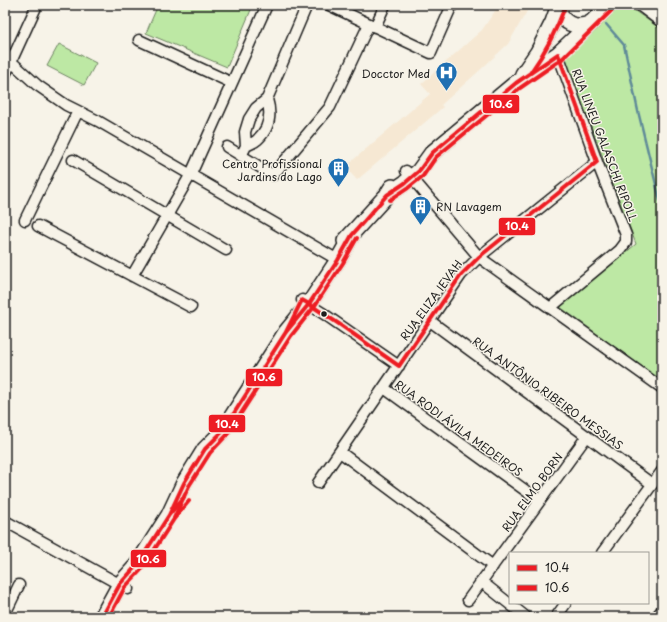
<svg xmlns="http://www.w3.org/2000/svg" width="667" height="622" font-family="'Playpen Sans',sans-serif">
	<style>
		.built { fill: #f6e8d3 }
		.green { fill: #bde8a4; stroke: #6c8260 }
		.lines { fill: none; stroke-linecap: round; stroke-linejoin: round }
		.stream { stroke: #5e8a98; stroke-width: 2.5 }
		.street-casing { stroke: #1c1c1c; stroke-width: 13 }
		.secondary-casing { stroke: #1c1c1c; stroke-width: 17 }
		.primary-casing { stroke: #1c1c1c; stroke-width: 18 }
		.street { stroke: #f7f3e8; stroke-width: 10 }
		.secondary { stroke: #f7f3e8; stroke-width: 14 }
		.primary { stroke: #f7f3e8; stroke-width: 15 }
		.bus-1-casing { stroke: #f7f3e8; stroke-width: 7 }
		.bus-2-casing { stroke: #f7f3e8; stroke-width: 7 }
		.bus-1 { stroke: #ed1c24; stroke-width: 4 }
		.bus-2 { stroke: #ed1c24; stroke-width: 4 }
		.bus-dot { fill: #1c1c1c; stroke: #f7f3e8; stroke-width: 1.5 }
		.labels { text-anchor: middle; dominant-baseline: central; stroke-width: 3; stroke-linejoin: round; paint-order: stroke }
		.poi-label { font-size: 11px; fill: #1c1c1c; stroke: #f7f3e8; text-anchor: end }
		.street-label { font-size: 11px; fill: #1c1c1c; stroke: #f7f3e8 }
		.line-badge { stroke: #f7f3e8; stroke-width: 1.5 }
		.badge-label { font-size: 11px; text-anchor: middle; font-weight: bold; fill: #fff }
	</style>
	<rect width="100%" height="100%" fill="#f7f3e8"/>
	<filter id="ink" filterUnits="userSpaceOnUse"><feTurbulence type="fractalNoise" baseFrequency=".025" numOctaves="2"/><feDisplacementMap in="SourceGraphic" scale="8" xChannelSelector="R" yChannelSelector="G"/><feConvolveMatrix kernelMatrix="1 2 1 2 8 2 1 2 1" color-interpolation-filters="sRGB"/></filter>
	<g filter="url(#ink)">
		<path class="built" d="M499,5H528L530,6L508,44L479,71L441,105L443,107L357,180L345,167L430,94L421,84L482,30Z"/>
		<path class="green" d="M158,5H253L227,67L146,33Z
			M628,6L662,30V381L560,307L636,244L563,53L609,8Z
			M59,44L96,63L84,85L47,66Z"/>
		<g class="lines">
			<path class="stream" d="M606,24L624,45L638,111L662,209"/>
			<defs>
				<path id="street" d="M329,5L431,53L452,5
					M375,27L385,5
					M139,40L232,83
					M5,56L37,85L66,105L98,121L338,260
					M5,75L37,5
					M246,146C249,144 254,143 257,140C269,129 272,115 267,99
					M227,147L273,175L330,107L369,24
					M241,156L246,146L245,132L249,119L256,108L267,99L307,5
					M73,160L226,250
					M406,171L479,257L662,388
					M25,220L78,111
					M38,226L191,307
					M132,276L191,174L267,5
					M302,300L324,314L399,366
					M550,308L620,250L626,242V235L597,162L558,54
					M430,321L652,484
					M384,388L540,501
					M340,452L493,566
					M318,483L461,275L479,257L597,162
					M5,521L128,589
					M602,553L662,471
					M482,582L526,617
					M468,600L587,436
					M5,614L19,585
					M556,617L566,603
					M656,617L662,610"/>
				<path id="secondary" d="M559,5C560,24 576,30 592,22
					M642,5L662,20"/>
				<path id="primary" d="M523,74L538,52L553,22L559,5
					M387,195L405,183L419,171L432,153L516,83L558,54L592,22L609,5
					M345,241L387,195L392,187
					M169,515L184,483L205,449L222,432L286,332L309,304L338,260L352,235
					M102,617L120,584L137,565L169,515L175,507"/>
			</defs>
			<use href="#street" class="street-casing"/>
			<use href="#secondary" class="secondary-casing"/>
			<use href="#primary" class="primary-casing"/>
			<use href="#street" class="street"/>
			<use href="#secondary" class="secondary"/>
			<use href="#primary" class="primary"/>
			<defs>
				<path id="bus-1" d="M558,54L597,162L479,257L461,275L399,366L339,324L309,304L338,260L352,235L387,195L405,183L419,171L432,153L516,83Z
					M286,332L302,300L309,304
					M286,332L309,304
					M169,515L184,483L205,449L222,432L286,332
					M102,617L120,584L137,565L169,515L184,497"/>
				<path id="bus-2" d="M531,72C546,51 556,31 565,7
					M390,200L408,188L423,176L436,157L520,88L562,59L613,9
					M174,518L189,486L210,453L227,435L291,336L314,307L343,263L357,238
					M109,617L125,587L142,569L174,519L189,501"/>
			</defs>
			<use href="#bus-1" class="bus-1-casing"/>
			<use href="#bus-2" class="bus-2-casing"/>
			<use href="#bus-1" class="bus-1"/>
			<use href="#bus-2" class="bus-2"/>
		</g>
	</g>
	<defs>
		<symbol id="hospital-pin" viewBox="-11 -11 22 30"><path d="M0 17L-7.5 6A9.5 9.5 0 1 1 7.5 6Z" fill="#1f6fb2" stroke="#f7f3e8"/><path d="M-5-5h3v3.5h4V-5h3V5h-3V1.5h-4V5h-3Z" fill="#fff"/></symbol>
		<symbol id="building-pin" viewBox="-11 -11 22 30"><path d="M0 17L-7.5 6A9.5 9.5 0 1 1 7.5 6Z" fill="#1f6fb2" stroke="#f7f3e8"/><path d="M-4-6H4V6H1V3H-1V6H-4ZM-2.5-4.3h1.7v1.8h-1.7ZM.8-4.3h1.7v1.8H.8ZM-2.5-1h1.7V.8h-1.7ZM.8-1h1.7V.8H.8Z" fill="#fff"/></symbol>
	</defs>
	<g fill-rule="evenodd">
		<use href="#hospital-pin" x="434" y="60" width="25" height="34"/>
		<use href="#building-pin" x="326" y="156" width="25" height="34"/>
		<use href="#building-pin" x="408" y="194" width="25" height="34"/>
	</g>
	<circle class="bus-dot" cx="324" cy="314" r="3.5"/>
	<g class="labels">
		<g class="poi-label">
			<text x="430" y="73">Docctor Med</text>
			<text x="322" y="163">Centro Profissional<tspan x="322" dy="13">Jardins do Lago</tspan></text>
			<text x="436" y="206" text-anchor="start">RN Lavagem</text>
		</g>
		<g class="street-label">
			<text transform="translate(605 145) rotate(69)">RUA LINEU GALASCHI RIPOLL</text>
			<text transform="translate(431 300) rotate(-54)">RUA ELIZA IEVAH</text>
			<text transform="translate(548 393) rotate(36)">RUA ANTÔNIO RIBEIRO MESSIAS</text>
			<text transform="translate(459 428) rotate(36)">RUA RODI ÁVILA MEDEIROS</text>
			<text transform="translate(532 492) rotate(-54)">RUA ELMO BORN</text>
		</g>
	</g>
	<g class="line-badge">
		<rect x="482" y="94" width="38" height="20" rx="4" fill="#ed1c24"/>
		<rect x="498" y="217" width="38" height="19" rx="4" fill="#ed1c24"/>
		<rect x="245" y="368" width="38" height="19" rx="4" fill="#ed1c24"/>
		<rect x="208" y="414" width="38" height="19" rx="4" fill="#ed1c24"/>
		<rect x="130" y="549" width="37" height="19" rx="4" fill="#ed1c24"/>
	</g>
	<g class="badge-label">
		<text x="501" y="108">10.6</text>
		<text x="517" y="230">10.4</text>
		<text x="264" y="381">10.6</text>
		<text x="227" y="428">10.4</text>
		<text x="148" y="563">10.6</text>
	</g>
	<rect width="667" height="622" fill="none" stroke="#f7f3e8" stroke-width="20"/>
	<rect x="10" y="10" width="647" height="602" fill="none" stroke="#1c1c1c" stroke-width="1.5" filter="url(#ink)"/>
	<rect x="509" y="552" width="140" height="52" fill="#f7f3e8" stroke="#9f9d96"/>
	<rect x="517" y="565" width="20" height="6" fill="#ed1c24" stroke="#9f9d96"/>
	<text x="545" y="572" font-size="12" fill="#1c1c1c">10.4</text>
	<rect x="517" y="585" width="20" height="6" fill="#ed1c24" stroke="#9f9d96"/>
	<text x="545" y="592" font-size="12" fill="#1c1c1c">10.6</text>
</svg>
